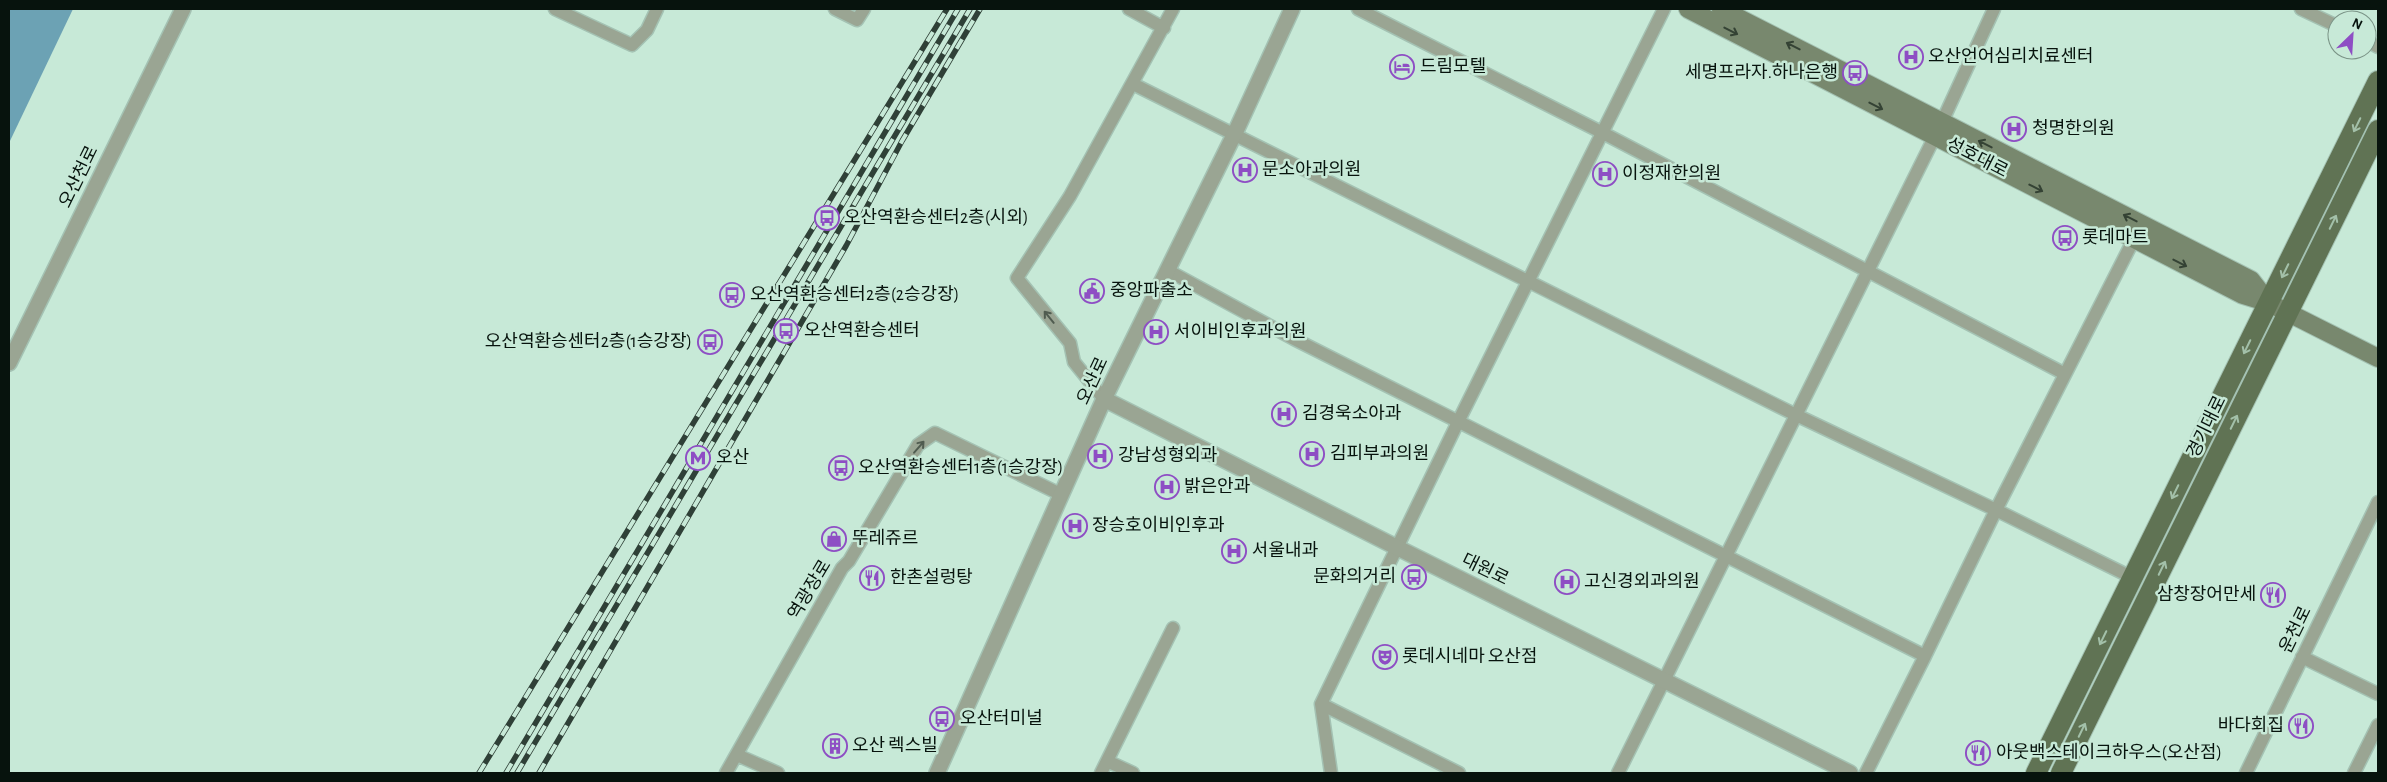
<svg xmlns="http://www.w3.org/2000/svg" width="2387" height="782" font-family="'Alegreya Sans','Noto Sans KR',sans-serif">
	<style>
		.water { fill: #6ca2b4 }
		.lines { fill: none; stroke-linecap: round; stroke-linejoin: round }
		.minor-casing { stroke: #a4c2b3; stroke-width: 15 }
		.tertiary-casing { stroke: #a4c2b3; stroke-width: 18 }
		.secondary-casing { stroke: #a4c2b3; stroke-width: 20 }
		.primary-casing { stroke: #a4c2b3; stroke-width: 22 }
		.minor { stroke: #9aa593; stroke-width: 12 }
		.tertiary { stroke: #9aa593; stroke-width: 15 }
		.secondary { stroke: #78886e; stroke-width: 18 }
		.primary { stroke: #607354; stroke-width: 20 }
		.rail-casing { stroke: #2f4037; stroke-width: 5.5 }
		.rail { stroke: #c7e9d7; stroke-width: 4; stroke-dasharray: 11; stroke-linecap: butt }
		.oneway { stroke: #344234 }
		.oneway2 { stroke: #a3c0a9 }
		.oneway3 { stroke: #505c50 }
		.labels { text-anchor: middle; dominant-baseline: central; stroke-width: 5; stroke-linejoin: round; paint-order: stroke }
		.poi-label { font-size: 18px; fill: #07130d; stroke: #c7e9d7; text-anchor: start }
		.street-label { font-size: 18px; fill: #07130d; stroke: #c7e9d7 }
	</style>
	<rect width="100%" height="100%" fill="#c7e9d7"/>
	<path class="water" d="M9,9H73L9,143Z"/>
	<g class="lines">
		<defs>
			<path id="minor" d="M555,9L632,45L647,30L657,9
				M835,9L857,20L864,9
				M1129,9L1164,28
				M1358,9L1601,132L2065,374
				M2301,9L2337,26
				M2367,41L2378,47
				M1133,84L1796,415L1996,510L2133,578
				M1167,270L1294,339L1925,656L1866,773
				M1104,399L1074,362L1070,343L1017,278L1070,196L1173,9
				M1925,656L1996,510L2134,239
				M2302,657L2378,694
				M1321,704L1459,773
				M737,755L778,773
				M1107,761L1133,773
				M726,773L842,568L849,561L918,445L935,433L1062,495
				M1101,773L1173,628
				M1331,773L1321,704L1458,422L1664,9
				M1618,773L1942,122L1994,9
				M2246,773L2378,502
				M2354,773L2378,725"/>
			<path id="tertiary" d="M9,363L183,9
				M1104,399L1396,547L1850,773
				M937,773L1104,399L1235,133L1292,9"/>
			<path id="secondary" d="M1688,9L2243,295L2269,303L2378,358
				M1721,9L2251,280L2269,303"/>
			<path id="primary" d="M2036,773L2378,81
				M2061,773L2378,130"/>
		</defs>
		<use href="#minor" class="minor-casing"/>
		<use href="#tertiary" class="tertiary-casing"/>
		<use href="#secondary" class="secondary-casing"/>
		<use href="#primary" class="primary-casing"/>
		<use href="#minor" class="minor"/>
		<use href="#tertiary" class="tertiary"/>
		<use href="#secondary" class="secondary"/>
		<use href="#primary" class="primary"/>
		<defs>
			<path id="rail" d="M479,773L947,9
				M506,773L958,9
				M517,773L970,9
				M539,773L846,246L902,141L980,9"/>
		</defs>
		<use href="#rail" class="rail-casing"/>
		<use href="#rail" class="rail"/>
	</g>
	<defs><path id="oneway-shaft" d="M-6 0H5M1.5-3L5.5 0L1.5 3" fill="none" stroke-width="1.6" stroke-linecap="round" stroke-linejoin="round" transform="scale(1.25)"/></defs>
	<g class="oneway">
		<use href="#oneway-shaft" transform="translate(1731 31) rotate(27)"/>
		<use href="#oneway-shaft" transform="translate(1793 46) rotate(-153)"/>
		<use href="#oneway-shaft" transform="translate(1876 106) rotate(27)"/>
		<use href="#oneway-shaft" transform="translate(1985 144) rotate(-153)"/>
		<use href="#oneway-shaft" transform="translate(2036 188) rotate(27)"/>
		<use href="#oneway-shaft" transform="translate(2130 218) rotate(-153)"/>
		<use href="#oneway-shaft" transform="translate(2180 263) rotate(27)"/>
	</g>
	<g class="oneway2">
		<use href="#oneway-shaft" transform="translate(2357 125) rotate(116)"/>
		<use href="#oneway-shaft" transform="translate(2333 222) rotate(-64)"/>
		<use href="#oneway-shaft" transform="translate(2285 271) rotate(116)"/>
		<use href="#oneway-shaft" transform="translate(2247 347) rotate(116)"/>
		<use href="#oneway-shaft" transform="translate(2234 422) rotate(-64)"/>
		<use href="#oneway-shaft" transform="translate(2175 492) rotate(116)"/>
		<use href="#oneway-shaft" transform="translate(2162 568) rotate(-64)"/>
		<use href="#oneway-shaft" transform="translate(2103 638) rotate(116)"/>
		<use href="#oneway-shaft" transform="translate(2082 730) rotate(-64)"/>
	</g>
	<g class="oneway3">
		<use href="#oneway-shaft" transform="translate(1049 317) rotate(-129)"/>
		<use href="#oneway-shaft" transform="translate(919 447) rotate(-49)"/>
	</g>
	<defs>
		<symbol id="hospital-ring" viewBox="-11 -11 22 22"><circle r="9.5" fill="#c7e9d7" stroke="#8e4ec4" stroke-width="1.5"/><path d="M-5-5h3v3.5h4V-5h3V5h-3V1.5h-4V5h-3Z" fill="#8e4ec4"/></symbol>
		<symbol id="hotel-ring" viewBox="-11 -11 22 22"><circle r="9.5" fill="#c7e9d7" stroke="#8e4ec4" stroke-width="1.5"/><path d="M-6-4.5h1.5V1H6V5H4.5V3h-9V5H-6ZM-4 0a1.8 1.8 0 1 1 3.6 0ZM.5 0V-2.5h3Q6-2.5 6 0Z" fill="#8e4ec4"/></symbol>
		<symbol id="bus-ring" viewBox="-11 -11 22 22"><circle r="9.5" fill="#c7e9d7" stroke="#8e4ec4" stroke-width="1.5"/><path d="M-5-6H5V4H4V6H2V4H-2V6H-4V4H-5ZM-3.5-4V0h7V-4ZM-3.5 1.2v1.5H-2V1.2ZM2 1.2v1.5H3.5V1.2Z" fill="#8e4ec4"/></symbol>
		<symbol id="civic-ring" viewBox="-11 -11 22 22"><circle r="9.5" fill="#c7e9d7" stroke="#8e4ec4" stroke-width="1.5"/><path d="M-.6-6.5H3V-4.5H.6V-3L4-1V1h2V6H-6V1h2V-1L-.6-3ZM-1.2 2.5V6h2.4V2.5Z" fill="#8e4ec4"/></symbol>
		<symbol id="metro-ring" viewBox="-11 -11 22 22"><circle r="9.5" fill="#c7e9d7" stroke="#8e4ec4" stroke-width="1.5"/><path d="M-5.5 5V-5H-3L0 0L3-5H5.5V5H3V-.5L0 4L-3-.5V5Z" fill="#8e4ec4"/></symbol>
		<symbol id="shop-ring" viewBox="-11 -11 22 22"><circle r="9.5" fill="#c7e9d7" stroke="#8e4ec4" stroke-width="1.5"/><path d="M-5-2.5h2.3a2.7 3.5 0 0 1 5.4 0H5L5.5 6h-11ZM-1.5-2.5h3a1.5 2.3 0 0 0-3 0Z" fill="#8e4ec4"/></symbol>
		<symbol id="restaurant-ring" viewBox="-11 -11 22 22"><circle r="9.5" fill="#c7e9d7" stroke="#8e4ec4" stroke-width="1.5"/><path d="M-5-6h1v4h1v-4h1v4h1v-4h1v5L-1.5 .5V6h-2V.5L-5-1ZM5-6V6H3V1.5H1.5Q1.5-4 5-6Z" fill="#8e4ec4"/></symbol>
		<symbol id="theatre-ring" viewBox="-11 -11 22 22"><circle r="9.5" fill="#c7e9d7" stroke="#8e4ec4" stroke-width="1.5"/><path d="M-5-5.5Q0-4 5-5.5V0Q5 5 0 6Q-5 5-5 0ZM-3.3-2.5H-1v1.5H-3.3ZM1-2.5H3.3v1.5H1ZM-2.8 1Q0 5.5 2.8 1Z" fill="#8e4ec4"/></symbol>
		<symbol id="building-ring" viewBox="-11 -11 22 22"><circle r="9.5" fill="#c7e9d7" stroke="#8e4ec4" stroke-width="1.5"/><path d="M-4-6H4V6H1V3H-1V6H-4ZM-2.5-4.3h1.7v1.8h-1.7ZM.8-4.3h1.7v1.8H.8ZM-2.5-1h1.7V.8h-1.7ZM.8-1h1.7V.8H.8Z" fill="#8e4ec4"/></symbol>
	</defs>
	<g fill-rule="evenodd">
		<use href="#hospital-ring" x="1897" y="43" width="28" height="28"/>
		<use href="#hotel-ring" x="1388" y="53" width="28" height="28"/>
		<use href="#bus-ring" x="1841" y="59" width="28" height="28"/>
		<use href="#hospital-ring" x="2000" y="115" width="28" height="28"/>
		<use href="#hospital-ring" x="1231" y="156" width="28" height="28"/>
		<use href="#hospital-ring" x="1591" y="160" width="28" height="28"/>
		<use href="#bus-ring" x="813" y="204" width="28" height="28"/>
		<use href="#bus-ring" x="2051" y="224" width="28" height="28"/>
		<use href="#civic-ring" x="1078" y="277" width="28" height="28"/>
		<use href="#bus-ring" x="718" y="281" width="28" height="28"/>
		<use href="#bus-ring" x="772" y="317" width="28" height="28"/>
		<use href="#hospital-ring" x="1142" y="318" width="28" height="28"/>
		<use href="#bus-ring" x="696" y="328" width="28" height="28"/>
		<use href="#hospital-ring" x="1270" y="400" width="28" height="28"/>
		<use href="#hospital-ring" x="1298" y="440" width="28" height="28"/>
		<use href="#hospital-ring" x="1086" y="442" width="28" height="28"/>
		<use href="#metro-ring" x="684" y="444" width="28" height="28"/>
		<use href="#bus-ring" x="827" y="454" width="28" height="28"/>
		<use href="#hospital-ring" x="1153" y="473" width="28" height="28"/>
		<use href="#hospital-ring" x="1061" y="512" width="28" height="28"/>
		<use href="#shop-ring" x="820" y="525" width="28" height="28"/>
		<use href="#hospital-ring" x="1220" y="537" width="28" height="28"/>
		<use href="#bus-ring" x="1400" y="563" width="28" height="28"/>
		<use href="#restaurant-ring" x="858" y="564" width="28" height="28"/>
		<use href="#hospital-ring" x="1553" y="568" width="28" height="28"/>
		<use href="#restaurant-ring" x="2259" y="581" width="28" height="28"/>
		<use href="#theatre-ring" x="1371" y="643" width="28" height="28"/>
		<use href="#bus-ring" x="928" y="705" width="28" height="28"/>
		<use href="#restaurant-ring" x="2287" y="712" width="28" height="28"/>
		<use href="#building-ring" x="821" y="732" width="28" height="28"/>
		<use href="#restaurant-ring" x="1964" y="739" width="28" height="28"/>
	</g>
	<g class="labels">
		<g class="poi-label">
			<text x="1928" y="57">오산언어심리치료센터</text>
			<text x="1420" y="67">드림모텔</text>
			<text x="1838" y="73" text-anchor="end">세명프라자.하나은행</text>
			<text x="2032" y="129">청명한의원</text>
			<text x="1262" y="170">문소아과의원</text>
			<text x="1622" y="174">이정재한의원</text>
			<text x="844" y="218">오산역환승센터2층(시외)</text>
			<text x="2082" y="238">롯데마트</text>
			<text x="1110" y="291">중앙파출소</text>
			<text x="750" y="295">오산역환승센터2층(2승강장)</text>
			<text x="804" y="331">오산역환승센터</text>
			<text x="1174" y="332">서이비인후과의원</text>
			<text x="692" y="342" text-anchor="end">오산역환승센터2층(1승강장)</text>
			<text x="1302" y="414">김경욱소아과</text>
			<text x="1330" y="454">김피부과의원</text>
			<text x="1118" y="456">강남성형외과</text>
			<text x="716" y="458">오산</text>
			<text x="858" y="468">오산역환승센터1층(1승강장)</text>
			<text x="1184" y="487">밝은안과</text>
			<text x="1092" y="526">장승호이비인후과</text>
			<text x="852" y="539">뚜레쥬르</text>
			<text x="1252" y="551">서울내과</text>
			<text x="1396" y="577" text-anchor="end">문화의거리</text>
			<text x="890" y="578">한촌설렁탕</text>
			<text x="1584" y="582">고신경외과의원</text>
			<text x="2256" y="595" text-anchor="end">삼창장어만세</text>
			<text x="1402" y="657">롯데시네마 오산점</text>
			<text x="960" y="719">오산터미널</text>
			<text x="2284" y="726" text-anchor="end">바다회집</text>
			<text x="852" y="746">오산 렉스빌</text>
			<text x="1996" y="753">아웃백스테이크하우스(오산점)</text>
		</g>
		<g class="street-label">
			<text transform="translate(1977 158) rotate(27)">성호대로</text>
			<text transform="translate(79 177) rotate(-64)">오산천로</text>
			<text transform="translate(1093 381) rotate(-65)">오산로</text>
			<text transform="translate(2207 427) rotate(-64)">경기대로</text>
			<text transform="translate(1485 570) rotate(26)">대원로</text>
			<text transform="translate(810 590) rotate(-59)">역광장로</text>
			<text transform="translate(2296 630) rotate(-64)">운천로</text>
		</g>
	</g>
	<rect width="2387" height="782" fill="none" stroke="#07130d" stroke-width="20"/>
	<g transform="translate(2352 35) rotate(25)"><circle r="24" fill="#c7e9d7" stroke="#7a9386"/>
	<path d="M0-4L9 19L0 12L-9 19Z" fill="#8e4ec4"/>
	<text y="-8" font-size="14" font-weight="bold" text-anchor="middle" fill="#07130d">N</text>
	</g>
</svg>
